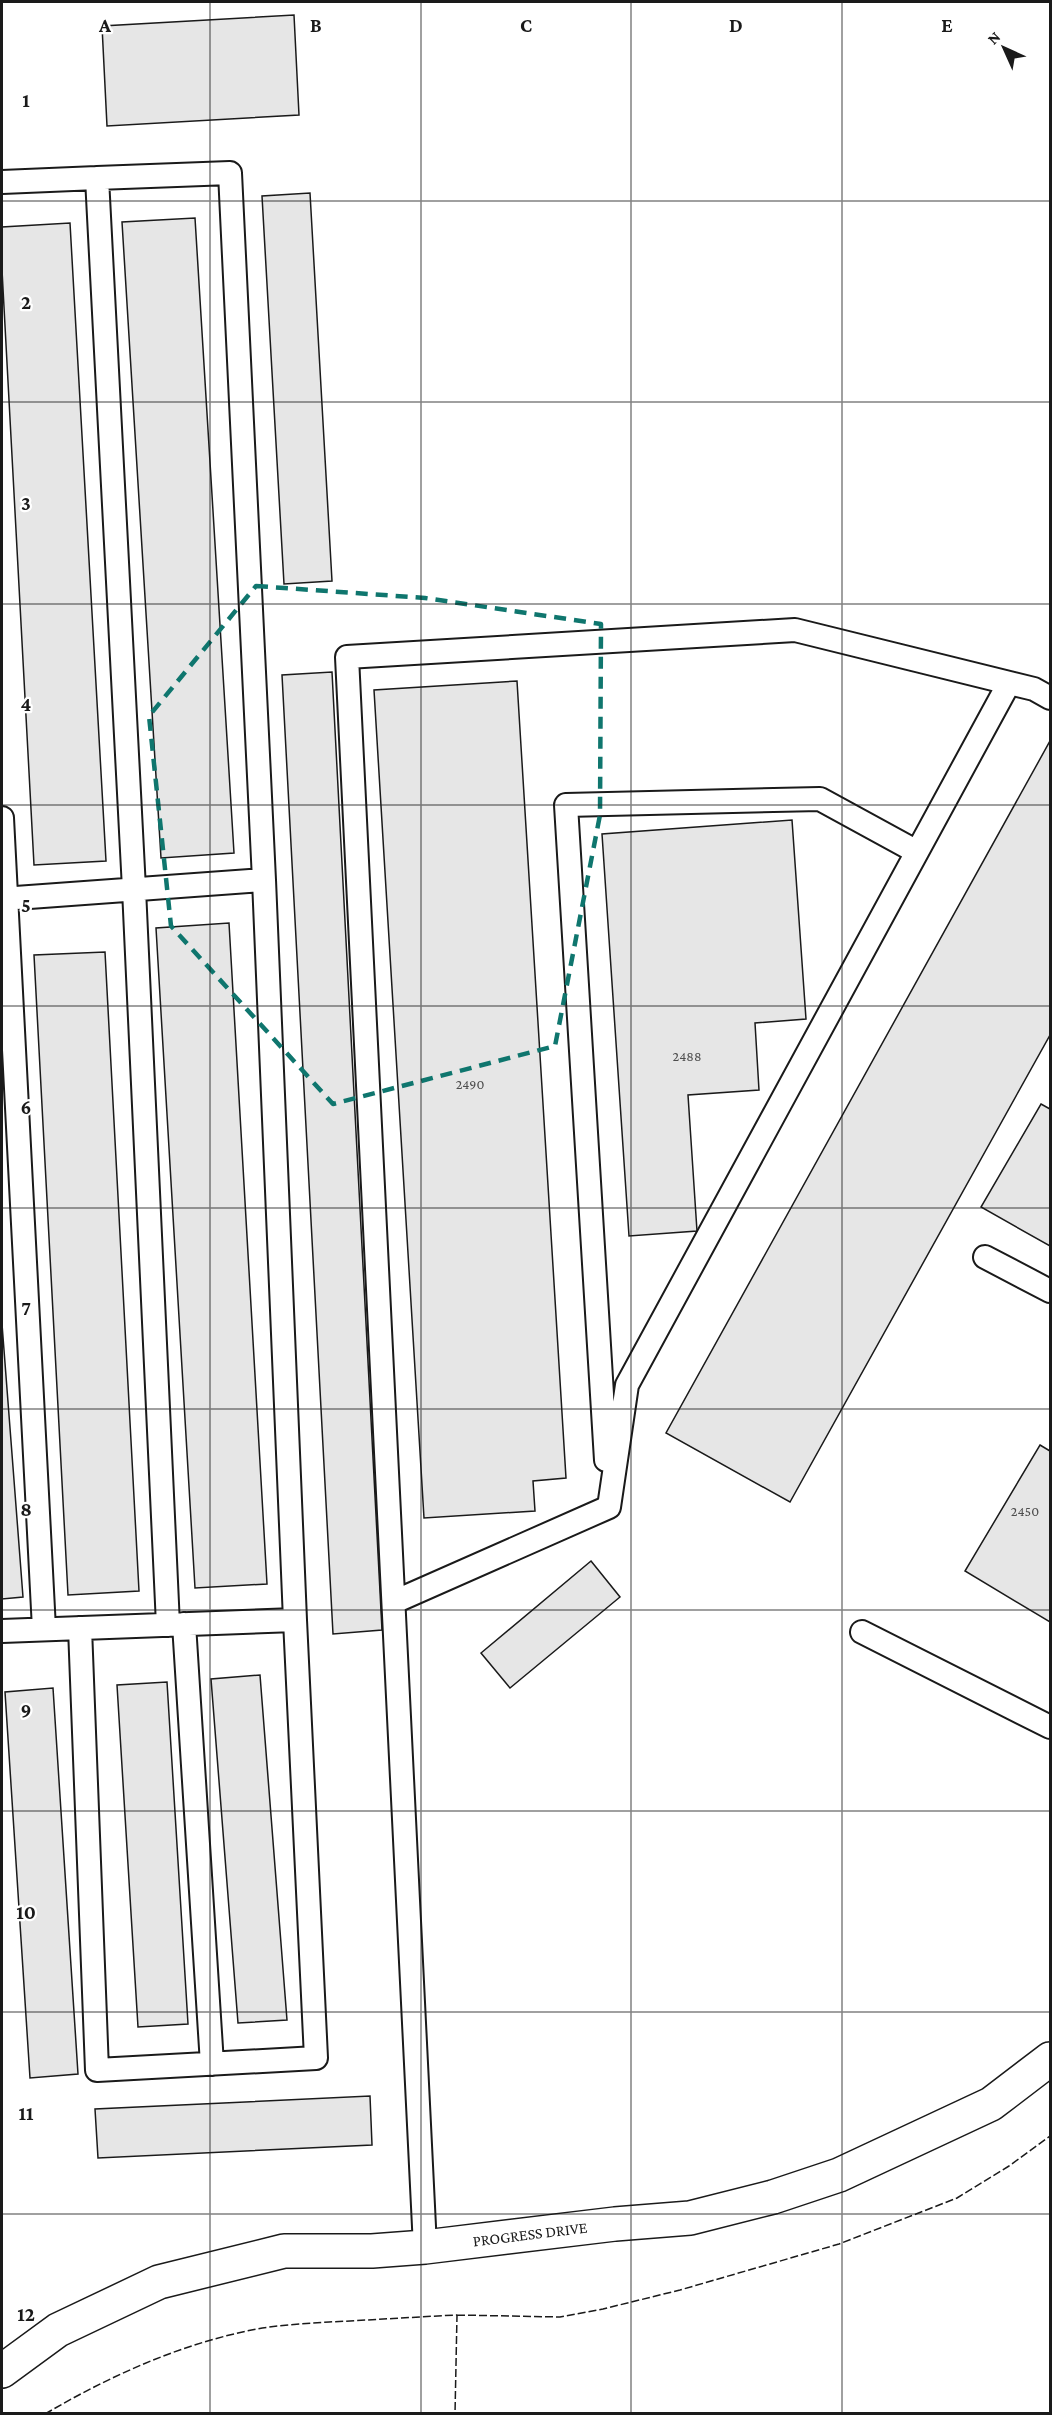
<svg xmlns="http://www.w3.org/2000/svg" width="1052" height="2415" font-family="'Crimson Pro',serif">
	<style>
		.building { fill: #e6e6e6; stroke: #1a1a1a; stroke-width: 1.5 }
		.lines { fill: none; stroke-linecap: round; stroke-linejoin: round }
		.service-casing { stroke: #1a1a1a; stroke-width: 26 }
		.minor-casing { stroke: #1a1a1a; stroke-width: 36 }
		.service { stroke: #fff; stroke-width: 22 }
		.minor { stroke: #fff; stroke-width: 33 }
		.fence { stroke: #1a1a1a; stroke-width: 1.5; stroke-dasharray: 8 3; stroke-linecap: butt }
		.marked { fill: none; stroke: #0f766e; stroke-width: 4.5; stroke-dasharray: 12 8; stroke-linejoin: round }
		.grid { fill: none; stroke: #1a1a1a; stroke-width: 1.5; stroke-opacity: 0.55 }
		.labels { text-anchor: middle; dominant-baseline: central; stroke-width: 4.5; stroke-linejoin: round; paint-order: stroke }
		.number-label { font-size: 14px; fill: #4d4d4d }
		.street-label { font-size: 16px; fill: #1a1a1a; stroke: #fff }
		.grid-label { font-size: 20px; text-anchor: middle; font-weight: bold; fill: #1a1a1a; stroke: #fff; stroke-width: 4.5; stroke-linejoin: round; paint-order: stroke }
	</style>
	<rect width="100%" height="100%" fill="#fff"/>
	<path class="building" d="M294,15L299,115L107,126L102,26Z
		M310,193L332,581L284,584L262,196Z
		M195,218L234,853L161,858L122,222Z
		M70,223L106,861L34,865L2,270V227Z
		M332,672L382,1630L333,1634L282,675Z
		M517,681L566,1478L533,1481L535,1511L424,1518L374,690Z
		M1050,741V1035L790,1502L666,1433Z
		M792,820L806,1019L755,1023L759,1090L688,1095L697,1231L629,1236L602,834Z
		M229,923L267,1584L195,1588L156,928Z
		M105,952L139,1591L68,1595L34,955Z
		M1041,1104L1050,1109V1246L981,1207Z
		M2,1324L23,1597L2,1599Z
		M1040,1445L1050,1451V1622L965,1571Z
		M591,1561L620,1597L510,1688L481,1653Z
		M260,1675L287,2020L238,2023L211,1679Z
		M167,1682L188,2024L138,2027L117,1685Z
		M53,1688L78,2074L30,2078L5,1692Z
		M370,2096L372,2145L98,2158L95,2109Z"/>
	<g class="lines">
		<defs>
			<path id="service" d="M2,182L97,178
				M2,818L44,1629
				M2,899L264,880L295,1620
				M985,1257L1050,1291
				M606,1460L566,805L820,799L917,852
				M394,1602L609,1507L627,1385L1009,683
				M184,1624L212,2064
				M168,1625L134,889L97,178L230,173L264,880
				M2,1631L295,1620L316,2058L97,2070L80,1628
				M862,1632L1050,1727
				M425,2247L347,657L795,630L1034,689L1050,698"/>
			<path id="minor" d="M2,2371L58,2330L159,2282L284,2251H372L425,2247L615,2224L690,2218L773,2197L839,2175L991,2104L1050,2059"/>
		</defs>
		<use href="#service" class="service-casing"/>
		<use href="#minor" class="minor-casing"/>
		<use href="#service" class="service"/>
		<use href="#minor" class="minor"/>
		<path class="fence" d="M457,2315L560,2317L603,2309L680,2290L839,2244L957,2198L1009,2166L1050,2136
			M45,2414C108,2377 176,2346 247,2331C274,2325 302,2324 329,2322C372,2320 414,2317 457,2315L455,2414"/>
	</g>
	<path class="marked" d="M256,586L425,598L601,624L600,815L555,1046L333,1104L171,926L149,716Z"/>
	<path class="grid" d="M210,2V2414M421,2V2414M631,2V2414M842,2V2414M2,201H1050M2,402H1050M2,604H1050M2,805H1050M2,1006H1050M2,1208H1050M2,1409H1050M2,1610H1050M2,1811H1050M2,2012H1050M2,2214H1050"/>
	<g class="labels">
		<g class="number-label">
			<text x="687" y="1056">2488</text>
			<text x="470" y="1084">2490</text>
			<text x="1025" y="1511">2450</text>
		</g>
		<g class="street-label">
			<text transform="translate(530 2234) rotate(-7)">PROGRESS DRIVE</text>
		</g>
	</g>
	<g class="grid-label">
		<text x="105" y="32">A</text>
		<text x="316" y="32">B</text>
		<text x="526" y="32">C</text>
		<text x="736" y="32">D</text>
		<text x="947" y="32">E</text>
		<text x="26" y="107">1</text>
		<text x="26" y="309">2</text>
		<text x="26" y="510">3</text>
		<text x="26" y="711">4</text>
		<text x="26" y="912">5</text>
		<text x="26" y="1114">6</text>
		<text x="26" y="1315">7</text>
		<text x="26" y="1516">8</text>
		<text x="26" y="1717">9</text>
		<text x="26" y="1919">10</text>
		<text x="26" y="2120">11</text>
		<text x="26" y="2321">12</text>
	</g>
	<rect width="1052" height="2415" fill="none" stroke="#1a1a1a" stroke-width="6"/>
	<g transform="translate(1004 48) rotate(315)" stroke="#ffffff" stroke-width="4.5" paint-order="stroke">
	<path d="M0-4.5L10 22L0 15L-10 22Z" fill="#1a1a1a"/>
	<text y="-9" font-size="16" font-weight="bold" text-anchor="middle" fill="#1a1a1a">N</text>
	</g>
</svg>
